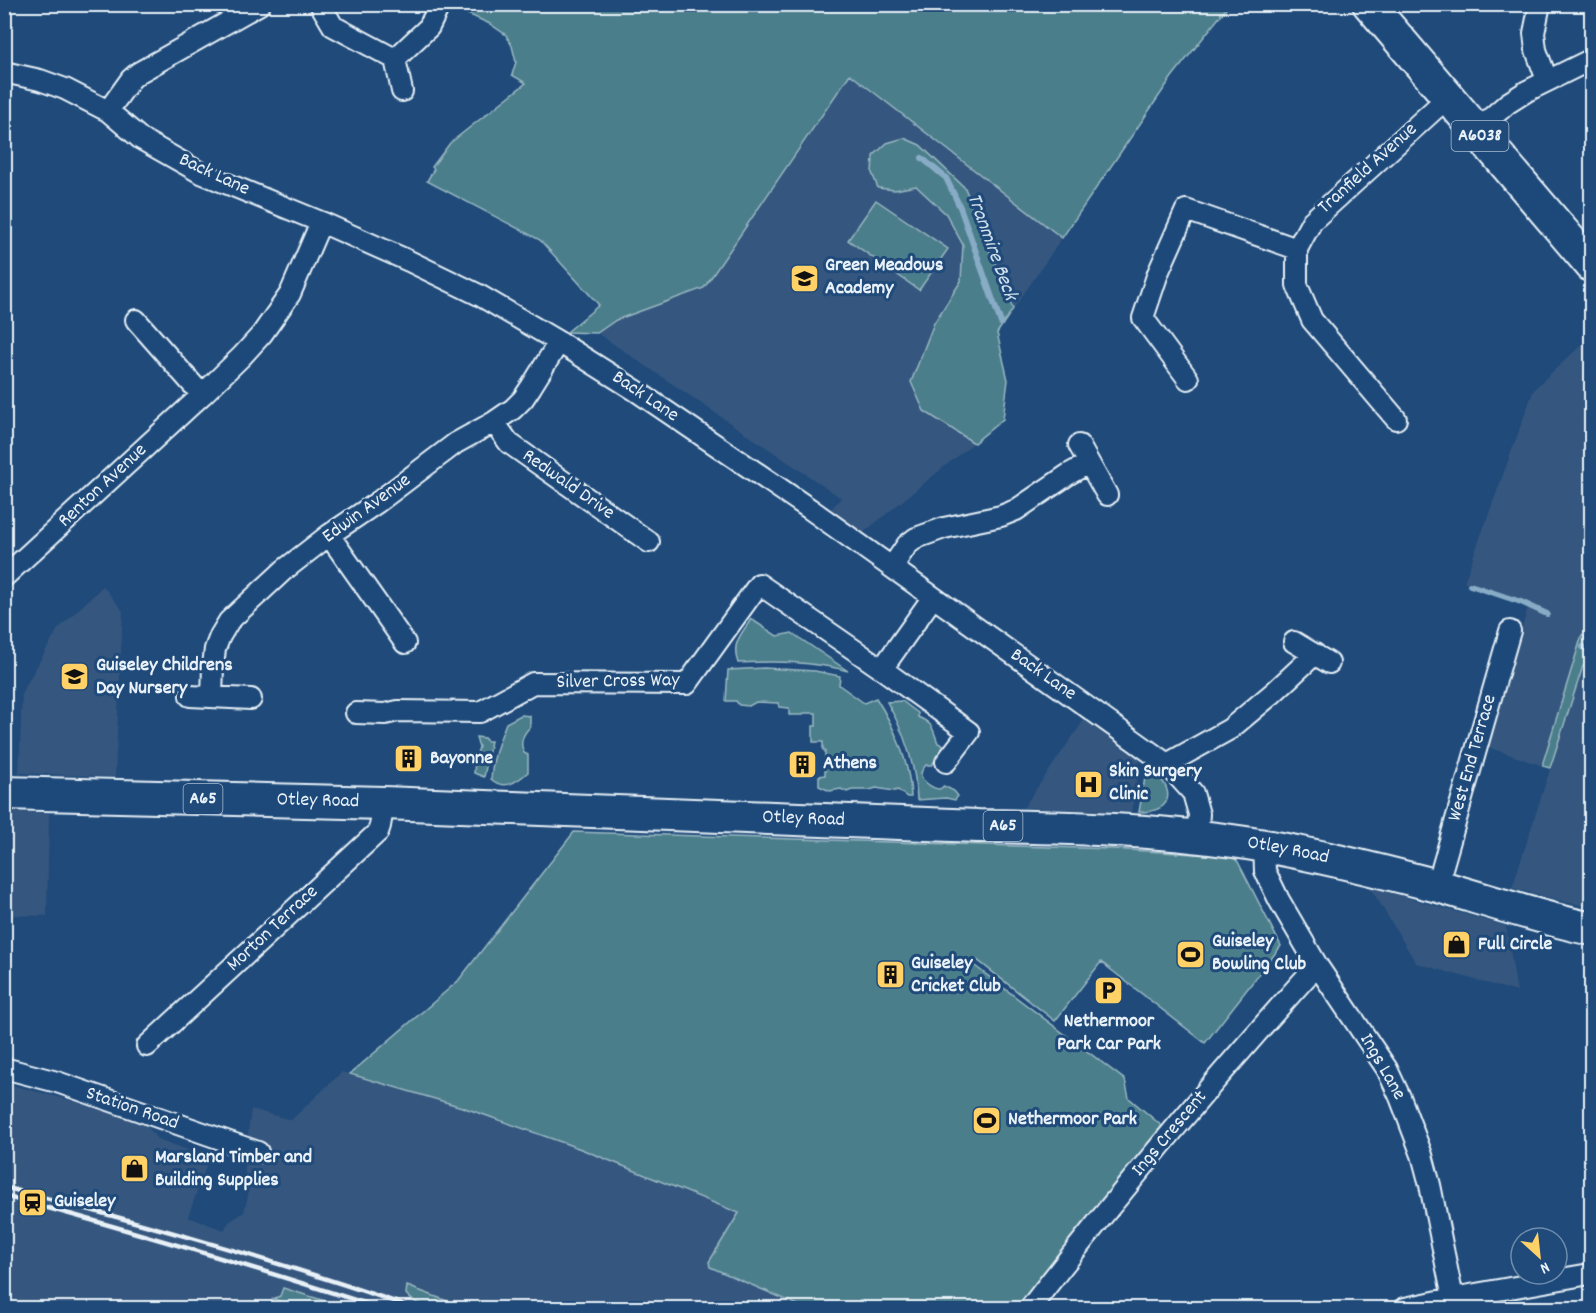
<svg xmlns="http://www.w3.org/2000/svg" width="1596" height="1313" font-family="Dekko,sans-serif">
	<style>
		.built { fill: #34577e }
		.green { fill: #4b7e8b; stroke: #9ab8c2; stroke-width: 1.5 }
		.lines { fill: none; stroke-linecap: round; stroke-linejoin: round }
		.stream { stroke: #88acc6; stroke-width: 6 }
		.street-casing { stroke: #e8f1f8; stroke-width: 24 }
		.primary-casing { stroke: #e8f1f8; stroke-width: 36 }
		.street { stroke: #1f4a7a; stroke-width: 20 }
		.primary { stroke: #1f4a7a; stroke-width: 32 }
		.rail { stroke: #e8f1f8; stroke-width: 4.5 }
		.labels { text-anchor: middle; dominant-baseline: central; stroke-width: 6; stroke-linejoin: round; paint-order: stroke }
		.shield { fill: #1f4a7a; stroke: #acbfd2; stroke-width: 1.5 }
		.shield-label { font-size: 18px; font-weight: bold; fill: #e8f1f8 }
		.street-label { font-size: 20px; fill: #e8f1f8; stroke: #1f4a7a }
		.poi-label { font-size: 20px; font-weight: bold; fill: #e8f1f8; stroke: #1f4a7a; text-anchor: start }
		.water-label { font-size: 21px; font-style: italic; fill: #d0e0ec; stroke: #1f4a7a }
	</style>
	<rect width="100%" height="100%" fill="#1f4a7a"/>
	<filter id="ink" filterUnits="userSpaceOnUse"><feTurbulence type="fractalNoise" baseFrequency=".0167" numOctaves="2"/><feDisplacementMap in="SourceGraphic" scale="12" xChannelSelector="R" yChannelSelector="G"/><feConvolveMatrix kernelMatrix="1 2 1 2 8 2 1 2 1" color-interpolation-filters="sRGB"/></filter>
	<g filter="url(#ink)">
		<path class="built" d="M1229,5L1172,77L997,333L1008,380L1003,419L863,533L830,510L841,498L597,333L615,321L599,306L540,240L427,181L434,169L432,167L450,143L527,83Z
			M1591,336V642L1583,636L1543,761V766L1487,747L1529,604L1464,582L1534,389Z
			M103,586L123,611L115,777L19,773L22,692L58,629Z
			M1583,666L1591,667V907L1565,902L1512,888Z
			M1084,720L1140,760L1132,812L1023,808Z
			M5,812L49,813L47,916L5,915Z
			M1370,887L1506,926L1517,992L1416,963Z
			M342,1072L462,1107L581,1149L740,1213L709,1262L710,1266L805,1308H466L408,1286L412,1300L435,1308H348L283,1288L280,1296L274,1299L301,1308H5L4,1083L73,1101L145,1124L158,1139L209,1158L188,1217L224,1230L229,1222L244,1212L248,1196L244,1165L251,1109L291,1120Z"/>
		<path class="green" d="M454,4H1229V5L1172,77L1062,238L850,74L704,288L616,320L597,333L567,332L599,305L540,240L427,181L434,169L432,167L450,143L526,83L512,75L516,62L512,46L506,35L490,24L452,7Z
			M904,138L920,145L965,188L1013,309L997,333L1008,380L1003,419L974,443L924,411L911,382L934,323L961,281L963,245L946,214L916,186L895,190L878,188L872,173L873,156L887,143Z
			M876,200L948,249L919,290L848,240Z
			M751,619L777,636L792,633L848,671C812,661 775,661 738,663C731,643 741,635 751,619Z
			M1582,635L1591,642V667L1583,666L1550,768L1543,766V762Z
			M764,668L815,671L840,676L839,685L864,703L876,698C894,726 910,763 911,797H907L898,790L894,791L876,788L870,790H852L847,792L841,789L830,791L819,786V776L825,775V750H823V742H813V726H816V713H804L803,715H789V708L779,707L778,703L756,702L749,706L739,705L736,701H726L728,670Z
			M902,701L918,713V717C934,724 932,728 938,743L944,746L932,765H926C924,768 921,770 921,774C920,780 933,789 939,789C941,789 942,787 944,786L954,791L958,796L955,800L946,798L917,800C916,765 904,732 887,702Z
			M521,715L530,716V727C522,735 519,743 524,753L528,755V772C517,782 504,791 491,779C492,759 499,741 506,723Z
			M476,737L484,738L487,741H491L484,777L474,773L475,760L479,747Z
			M1147,766C1173,784 1179,812 1139,812Z
			M574,832L1113,849L1227,856L1233,857L1238,862L1281,946L1205,1043L1101,962L1055,1021L977,960L971,963L1125,1080L1129,1098L1162,1126L1016,1308H805L710,1267L709,1262L739,1213L581,1149L462,1107L350,1074L458,981Z
			M407,1286L466,1308C447,1309 419,1311 406,1294Z
			M283,1288L348,1308H301L273,1299L280,1296Z"/>
		<g class="lines">
			<path class="stream" d="M922,158L946,178L960,207L1001,323
				M1470,585L1521,602L1547,614
				M1583,647L1592,653"/>
			<defs>
				<path id="street" d="M320,4L333,26L395,59L429,27L440,4
					M1540,4L1534,33L1536,50L1547,80
					M395,59L402,91
					M4,72L40,80L65,89L108,111L141,139L201,173L321,222L409,261L479,295L559,342L635,390L810,509L1167,764L1193,793L1199,814L1197,837
					M108,111L131,79L138,73L260,4
					M1476,131L1508,103L1527,91L1592,59
					M136,320L202,395
					M1188,379L1143,318L1158,273L1186,210L1297,249
					M1396,419L1312,320L1297,285V249L1312,221L1448,97
					M494,422L509,443L649,542
					M1079,445L1107,495
					M329,535L405,643
					M892,567L907,545L916,538L944,528L1001,516L1016,510L1069,474L1089,463
					M4,577L202,395L242,356L262,334L290,294L321,222
					M1294,642L1329,663
					M882,669L933,597
					M190,696L251,699
					M212,697L213,666L215,649L220,636L229,621L284,570L329,535L378,502L456,443L494,422L513,409L523,399L531,387L559,342
					M356,713L385,714L398,711L480,712L533,683L687,684L759,584L882,669L969,732L946,762
					M1167,764L1230,729L1273,693L1315,654
					M1264,846L1265,871L1279,900L1317,965L1387,1069L1400,1097L1422,1155L1430,1185L1455,1308
					M1437,886L1510,631
					M147,1046L378,832L380,826L384,803
					M4,1068L57,1082L258,1152
					M1030,1308C1121,1190 1217,1076 1317,965
					M1405,1308L1453,1298L1584,1275"/>
				<g id="primary">
					<path d="M1369,4L1592,266"/>
					<path id="s1" d="M4,793L384,803L978,826C1073,827 1171,830 1265,846C1323,856 1381,871 1438,886C1489,901 1540,918 1592,929"/>
				</g>
			</defs>
			<use href="#street" class="street-casing"/>
			<use href="#primary" class="primary-casing"/>
			<use href="#street" class="street"/>
			<use href="#primary" class="primary"/>
			<path class="rail" d="M4,1187C142,1223 279,1261 413,1308
				M4,1196C131,1230 256,1268 380,1308"/>
		</g>
	</g>
	<defs>
		<symbol id="school-square" viewBox="-11 -11 22 22"><rect x="-9" y="-9" width="18" height="18" rx="4" fill="#ffd166" stroke="#1f4a7a"/><path d="M0-5L7-2L0 1L-7-2ZM-4 1L0 2.5L4 1V4Q0 6-4 4Z" fill="#111"/></symbol>
		<symbol id="building-square" viewBox="-11 -11 22 22"><rect x="-9" y="-9" width="18" height="18" rx="4" fill="#ffd166" stroke="#1f4a7a"/><path d="M-4-6H4V6H1V3H-1V6H-4ZM-2.5-4.3h1.7v1.8h-1.7ZM.8-4.3h1.7v1.8H.8ZM-2.5-1h1.7V.8h-1.7ZM.8-1h1.7V.8H.8Z" fill="#111"/></symbol>
		<symbol id="hospital-square" viewBox="-11 -11 22 22"><rect x="-9" y="-9" width="18" height="18" rx="4" fill="#ffd166" stroke="#1f4a7a"/><path d="M-5-5h3v3.5h4V-5h3V5h-3V1.5h-4V5h-3Z" fill="#111"/></symbol>
		<symbol id="shop-square" viewBox="-11 -11 22 22"><rect x="-9" y="-9" width="18" height="18" rx="4" fill="#ffd166" stroke="#1f4a7a"/><path d="M-5-2.5h2.3a2.7 3.5 0 0 1 5.4 0H5L5.5 6h-11ZM-1.5-2.5h3a1.5 2.3 0 0 0-3 0Z" fill="#111"/></symbol>
		<symbol id="stadium-square" viewBox="-11 -11 22 22"><rect x="-9" y="-9" width="18" height="18" rx="4" fill="#ffd166" stroke="#1f4a7a"/><path d="M0-5a6.5 5 0 1 0 0 10a6.5 5 0 1 0 0-10ZM-3.5-1.8h7v3.6h-7Z" fill="#111"/></symbol>
		<symbol id="parking-square" viewBox="-11 -11 22 22"><rect x="-9" y="-9" width="18" height="18" rx="4" fill="#ffd166" stroke="#1f4a7a"/><path d="M-3.5-5.5H1a3.5 3.5 0 0 1 0 7H-1V5.5H-3.5ZM-1-3.4V-.6H.8a1.4 1.4 0 0 0 0-2.8Z" fill="#111"/></symbol>
		<symbol id="station-square" viewBox="-11 -11 22 22"><rect x="-9" y="-9" width="18" height="18" rx="4" fill="#ffd166" stroke="#1f4a7a"/><path d="M-3-6H3Q5-6 5-4V2Q5 4 3 4L4.5 6H3L1.5 4h-3L-3 6H-4.5L-3 4Q-5 4-5 2V-4Q-5-6-3-6ZM-3.5-4v3h7v-3ZM-3.5 1v1.5H-2V1ZM2 1v1.5H3.5V1Z" fill="#111"/></symbol>
	</defs>
	<g fill-rule="evenodd">
		<use href="#school-square" x="788" y="262" width="33" height="33"/>
		<use href="#school-square" x="58" y="660" width="33" height="33"/>
		<use href="#building-square" x="392" y="742" width="33" height="33"/>
		<use href="#building-square" x="786" y="748" width="33" height="33"/>
		<use href="#hospital-square" x="1072" y="768" width="33" height="33"/>
		<use href="#shop-square" x="1440" y="928" width="33" height="33"/>
		<use href="#stadium-square" x="1174" y="938" width="33" height="33"/>
		<use href="#building-square" x="874" y="958" width="33" height="33"/>
		<use href="#parking-square" x="1092" y="974" width="33" height="33"/>
		<use href="#stadium-square" x="970" y="1104" width="33" height="33"/>
		<use href="#shop-square" x="118" y="1152" width="33" height="33"/>
		<use href="#station-square" x="16" y="1186" width="33" height="33"/>
	</g>
	<g class="labels">
		<g class="shield">
			<rect x="1451.5" y="121" width="57" height="30" rx="4.5"/>
			<rect x="183.5" y="784" width="39" height="30" rx="4.5"/>
			<rect x="983.5" y="811" width="39" height="30" rx="4.5"/>
		</g>
		<g class="shield-label">
			<text x="1480" y="136">A6038</text>
			<text x="203" y="799">A65</text>
			<text x="1003" y="826">A65</text>
		</g>
		<g class="street-label">
			<text transform="translate(1368 169) rotate(-42)">Tranfield Avenue</text>
			<text transform="translate(214 175) rotate(25)">Back Lane</text>
			<text transform="translate(645 397) rotate(34)">Back Lane</text>
			<text transform="translate(568 485) rotate(35)">Redwald Drive</text>
			<text transform="translate(103 486) rotate(-43)">Renton Avenue</text>
			<text transform="translate(367 509) rotate(-36)">Edwin Avenue</text>
			<text transform="translate(1043 675) rotate(35)">Back Lane</text>
			<text transform="translate(618 682) rotate(-1)">Silver Cross Way</text>
			<text transform="translate(1473 758) rotate(-74)">West End Terrace</text>
			<text stroke="none"><textPath href="#s1" startOffset="314">Otley Road</textPath></text>
			<text stroke="none"><textPath href="#s1" startOffset="800">Otley Road</textPath></text>
			<text stroke="none"><textPath href="#s1" startOffset="1286">Otley Road</textPath></text>
			<text transform="translate(273 929) rotate(-43)">Morton Terrace</text>
			<text transform="translate(1382 1067) rotate(60)">Ings Lane</text>
			<text transform="translate(132 1109) rotate(19)">Station Road</text>
			<text transform="translate(1170 1134) rotate(-50)">Ings Crescent</text>
		</g>
		<g class="poi-label">
			<text x="825" y="266">Green Meadows<tspan x="825" dy="23">Academy</tspan></text>
			<text x="96" y="666">Guiseley Childrens<tspan x="96" dy="23">Day Nursery</tspan></text>
			<text x="430" y="759">Bayonne</text>
			<text x="823" y="764">Athens</text>
			<text x="1109" y="772">Skin Surgery<tspan x="1109" dy="23">Clinic</tspan></text>
			<text x="1212" y="942">Guiseley<tspan x="1212" dy="23">Bowling Club</tspan></text>
			<text x="1478" y="945">Full Circle</text>
			<text x="911" y="964">Guiseley<tspan x="911" dy="23">Cricket Club</tspan></text>
			<text x="1109" y="1022" text-anchor="middle">Nethermoor<tspan x="1109" dy="23">Park Car Park</tspan></text>
			<text x="1008" y="1120">Nethermoor Park</text>
			<text x="155" y="1158">Marsland Timber and<tspan x="155" dy="23">Building Supplies</tspan></text>
			<text x="54" y="1202">Guiseley</text>
		</g>
		<g class="water-label">
			<text transform="translate(991 247) rotate(70)">Tranmire Beck</text>
		</g>
	</g>
	<rect width="1596" height="1313" fill="none" stroke="#1f4a7a" stroke-width="24"/>
	<rect x="12" y="12" width="1572" height="1289" fill="none" stroke="#e8f1f8" stroke-width="2" filter="url(#ink)"/>
	<g transform="translate(1539 1256) rotate(153)"><circle r="28" fill="#1f4a7a" stroke="#6f8dac" stroke-width="1.5"/>
	<path d="M0-4.5L10 22L0 15L-10 22Z" fill="#ffd166"/>
	<text y="-9" font-size="16" font-weight="bold" text-anchor="middle" fill="#e8f1f8">N</text>
	</g>
</svg>
